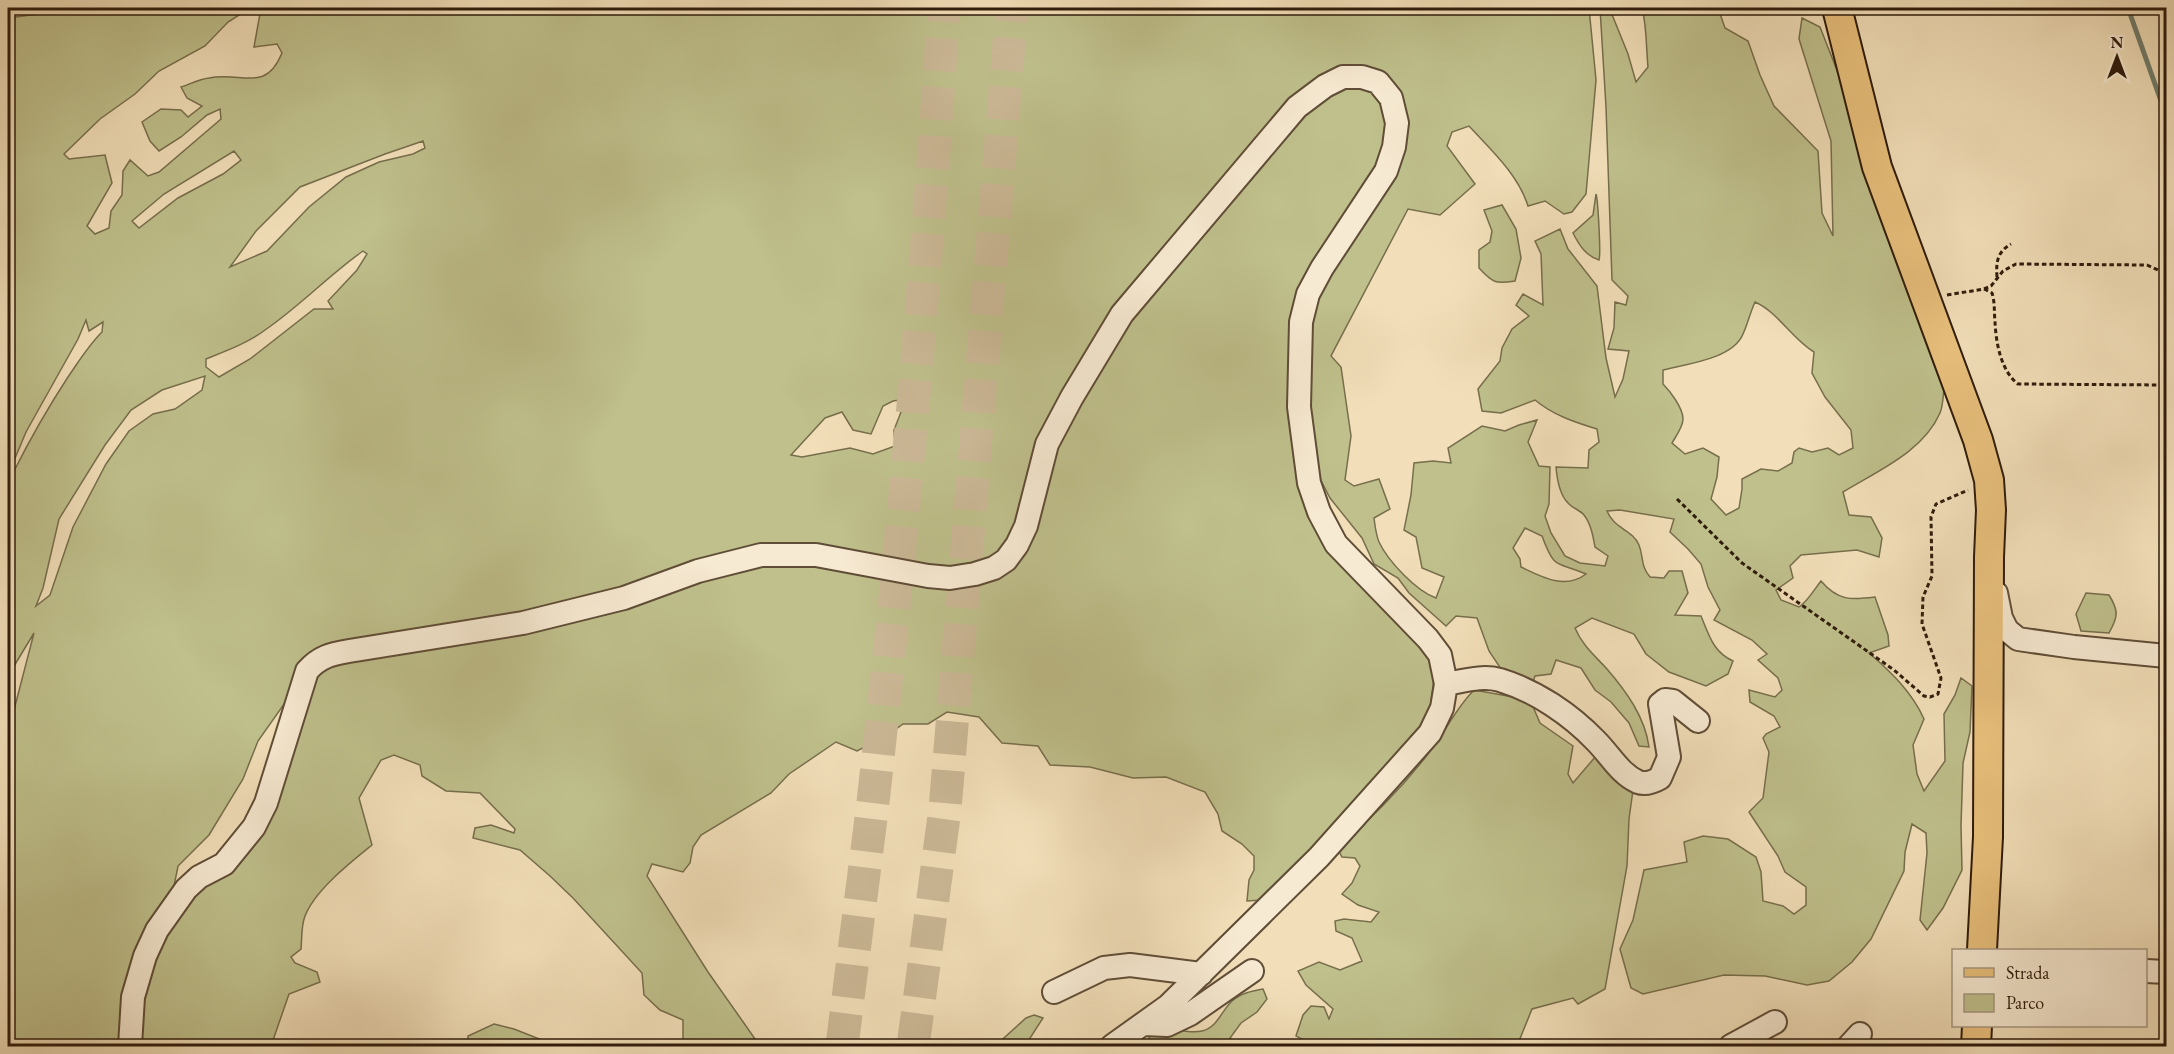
<svg xmlns="http://www.w3.org/2000/svg" width="2174" height="1054" font-family="'EB Garamond',serif">
	<style>
		.green { fill: #bfc08c; stroke: #776e4c; stroke-width: 1.5; fill-rule: evenodd }
		.lines { fill: none; stroke-linecap: round; stroke-linejoin: round }
		.stream { stroke: #707d6c; stroke-width: 5 }
		.highway-tunnel { stroke: #cbb896; stroke-width: 33; stroke-dasharray: 33 16; stroke-linecap: butt }
		.minor-casing { stroke: #604d37; stroke-width: 26 }
		.major-casing { stroke: #2f1c0c; stroke-width: 32 }
		.path { stroke: #2f1c0c; stroke-width: 3; stroke-dasharray: 4.5 3; stroke-linecap: butt }
		.minor { stroke: #f7ead2; stroke-width: 22 }
		.major { stroke: #e9c07c; stroke-width: 28 }
	</style>
	<rect width="100%" height="100%" fill="#f2dfb9"/>
	<filter id="stains"><feTurbulence type="fractalNoise" baseFrequency=".00333" numOctaves="4"/><feColorMatrix values="0 0 0 0 .2 0 0 0 0 .09 0 0 0 0 .02 0 0 0 .5 -.17"/></filter>
	<radialGradient id="worn" r=".72"><stop offset=".6" stop-color="#630" stop-opacity="0"/><stop offset="1" stop-color="#630" stop-opacity=".3"/></radialGradient>
	<path class="green" d="M65,8H250L228,22L205,46L159,71L135,94L100,119L64,154L69,159L105,155L112,183L87,226L95,234L109,228L111,211L122,195L123,171L130,160L148,176L159,172L221,119L220,109L207,115L181,137L159,151L150,141L142,122L161,109L181,110L188,117L202,106L187,98L181,87C190,84 200,79 209,78C242,71 265,94 282,53L277,44L254,47L261,8H1589L1596,80L1586,194L1572,212L1564,214L1545,201L1528,206C1518,174 1491,150 1469,126L1452,132L1447,146L1475,184L1440,215L1408,209L1331,356L1341,367L1351,436L1345,480L1354,486L1379,479L1390,509L1374,518C1375,526 1376,535 1379,542C1388,561 1416,591 1436,598L1444,577L1422,568L1416,537L1404,530L1411,495L1414,463L1433,461L1451,463L1448,448L1482,426L1505,431L1519,425L1537,420L1528,442L1539,466L1550,467L1549,504L1545,516L1551,533L1565,556L1580,563L1605,566L1608,556L1595,547C1593,536 1591,524 1584,515C1580,510 1572,508 1568,503C1559,494 1557,479 1556,467L1588,468L1589,450L1599,442L1597,429C1574,422 1553,415 1535,400L1501,413L1482,411L1478,389L1500,361L1502,348L1512,329L1529,316L1516,305L1523,294L1543,305L1541,254L1535,241L1560,229L1568,249L1597,286L1606,358L1615,397L1623,379L1629,351L1608,349L1614,328L1615,302L1626,305L1628,296L1612,280L1606,107L1600,8H1608L1611,12L1628,54L1636,82L1648,67C1646,47 1647,27 1642,8H1718L1725,28L1748,41L1760,75L1774,106L1818,151L1822,213L1833,236L1831,141L1799,39L1802,18L1820,27L1840,78L1944,389C1943,397 1943,406 1940,413C1923,452 1877,471 1843,492L1849,515L1871,517L1882,538L1879,557L1857,550L1801,555L1790,566L1793,578L1776,590L1781,600L1799,607C1809,600 1813,591 1821,581C1838,601 1851,600 1875,597L1888,635L1889,646L1869,653C1891,672 1912,692 1924,719L1913,745L1917,774L1924,791L1945,761L1944,714L1955,695L1961,678L1972,686L1970,732L1963,763L1961,826L1962,870L1943,908L1927,930L1920,920L1927,853L1926,833L1912,824L1905,852L1904,871L1871,939L1852,962L1829,981L1807,985L1765,976L1724,975L1643,994L1631,988L1620,949L1633,920L1644,870L1687,862L1684,842L1703,836L1728,839L1756,857L1761,872L1763,901L1783,906L1794,914L1806,905V887L1785,872L1778,856L1749,812L1763,798L1769,752L1763,738L1766,734L1780,727L1774,716L1750,702L1749,690L1775,697L1782,690L1778,678L1758,660L1767,654L1752,640L1714,620L1720,610L1708,587L1701,564L1688,549L1670,532L1674,519L1620,510L1607,511C1614,529 1632,529 1639,545C1644,558 1640,565 1650,577L1664,578L1669,571H1682L1688,593L1675,615L1701,616C1709,635 1713,652 1733,661L1728,674L1706,686L1669,672L1646,654L1634,634L1592,618L1575,628C1582,645 1594,655 1607,669C1626,691 1645,717 1649,747L1639,746L1629,723L1611,702L1595,690L1581,668L1556,660L1551,674L1535,676L1533,682L1501,669L1489,651L1477,618L1456,616L1446,626L1409,593L1398,578L1374,564L1362,538L1330,498L1316,471L1303,482L1428,654L1434,679L1429,716L1410,747L1263,900L1247,901L1249,880L1254,870V856L1242,844L1222,831L1218,814L1205,792L1166,777L1133,778L1090,767L1050,765L1038,746L1002,743L979,717L947,712L928,724H903L885,737L857,751L836,742L789,774L771,793L701,835L693,847L690,863L683,872L652,864L647,876L708,972L760,1046H687L683,1041V1020L660,1010L644,995L642,973L573,898L550,876L520,850L473,838L475,828L491,825L514,833L515,829L480,793L446,791L422,776L420,765L394,755L381,760L359,798L372,845C351,862 315,890 305,916C301,926 302,939 301,949L291,957L295,963L317,972L320,982L289,994L271,1046H8V720L14,710L34,633L8,676V479L12,475C29,441 47,409 68,377C79,361 88,346 102,332L103,322L89,331L86,320L78,339L26,432L8,475V18L54,12ZM423,141L425,148L413,154L379,162L346,177L309,207L267,251L230,267L256,231L300,187L385,154ZM234,151L241,160L223,174L178,198L139,228L132,221L164,194ZM363,251L367,254L357,270L328,301L333,309H314L250,359L219,377L206,367V359C226,351 248,343 265,330C300,306 329,275 363,251ZM1755,302C1778,312 1792,339 1814,352L1812,373L1825,397L1851,430L1853,448L1839,455L1828,448L1812,452L1799,448L1794,452L1792,463L1778,471L1761,469L1742,479V489L1739,508L1726,515L1711,499L1717,477L1719,457L1703,448L1685,454L1672,443C1676,436 1683,427 1683,419C1683,408 1670,391 1663,384V370C1686,364 1733,359 1743,334C1748,323 1750,313 1755,302ZM205,376L202,390L175,409L153,414L129,431L106,464L73,527L50,595L36,606L43,588L59,519L105,445L131,410L162,390ZM906,399L894,430L895,446L873,454L850,448L802,457L791,455L825,418L842,412L853,430L871,434L883,406L893,401ZM1525,528L1542,536C1555,571 1556,561 1586,574C1565,590 1542,577 1521,567L1520,559L1513,548ZM289,697L240,859L188,893L174,886L178,866L209,835L243,779L258,741Z
		M1596,194C1598,200 1601,255 1599,260C1586,256 1579,245 1573,233L1593,215Z
		M1502,205L1516,229L1521,258L1515,281C1495,284 1493,283 1479,268V250L1490,242L1492,231L1484,210Z
		M2086,593L2109,595C2119,611 2118,617 2109,633L2081,631L2076,614Z
		M1474,690L1519,698L1531,702L1540,723L1573,746L1568,774L1573,783L1596,756L1633,790L1629,819L1627,866L1605,989L1578,1004L1573,998L1532,1009L1517,1046H1493L1492,1043L1474,1041L1462,1046H1314L1296,1036L1303,1015L1311,1006L1324,1007L1329,1019L1333,1009L1306,985L1298,971L1319,962L1340,970L1362,961L1352,938L1336,931L1335,921L1344,919L1371,922L1379,912L1358,905L1342,894L1352,883L1360,866L1355,858L1342,857L1337,848C1370,820 1401,789 1428,754C1445,733 1455,709 1474,690Z
		M1263,989L1267,999L1257,1012L1241,1023L1230,1038L1241,1046H1146L1144,1043L1159,1028C1173,1028 1188,1034 1202,1031C1217,1028 1222,1010 1232,1001C1241,993 1252,991 1263,989Z
		M1034,1015L1043,1018L1025,1046H995L1026,1018Z
		M494,1024L514,1029L557,1046H468V1036Z"/>
	<g class="lines">
		<path class="stream" d="M2128,8L2166,115"/>
		<path class="highway-tunnel" d="M842,1046C852,965 863,883 873,802C903,538 926,273 944,8
			M913,1046L945,809L1012,8"/>
		<defs>
			<path id="minor" d="M1996,593L2001,618L2007,630L2018,639L2074,647L2166,656
				M1446,684C1464,681 1482,675 1500,680C1536,691 1570,714 1596,741C1610,755 1620,774 1638,782C1646,785 1653,782 1660,778L1669,757L1660,704L1665,700L1673,701L1698,721
				M2146,971L2166,972
				M1054,992L1104,968L1130,965L1201,974
				M1144,1024L1167,1025L1190,1014L1252,971
				M130,1046L133,997L145,956L157,930L186,889L199,877L224,864L254,827L266,803L307,671C319,657 331,654 349,651L523,623L624,598L698,571L761,555H816L928,576L950,578L975,574L994,568L1006,560L1017,545L1026,526L1047,444L1072,397L1122,314L1297,107L1325,86L1343,77H1362L1378,82L1391,98L1397,123L1394,147L1386,171L1322,268L1308,294L1301,322L1299,407L1309,483L1319,512L1336,544L1428,639L1440,655L1446,684L1442,708L1430,733L1319,857L1168,1006L1112,1046
				M1731,1046L1775,1022
				M1849,1046L1860,1034"/>
			<path id="major" d="M1837,8L1877,167L1978,440L1989,480L1991,510L1989,557L1988,837L1982,950
				M1976,1046L1977,1026"/>
		</defs>
		<use href="#minor" class="minor-casing"/>
		<use href="#major" class="major-casing"/>
		<path class="path" d="M1997,277C1996,262 1997,252 2011,244
			M1984,289L1991,286L2003,271L2016,264L2147,265L2158,270L2166,279
			M1947,295L1984,289L1992,293C1995,302 1994,312 1995,322C1996,343 2001,371 2018,384L2166,385
			M1677,499L1742,563L1894,670L1924,696L1930,697L1938,694L1941,678L1922,624L1923,597L1932,576L1931,517L1936,504L1968,490"/>
		<use href="#minor" class="minor"/>
		<use href="#major" class="major"/>
	</g>
	<rect width="2174" height="1054" fill="none" stroke="#f2dfb9" stroke-width="30"/>
	<rect x="9" y="9" width="2156" height="1036" fill="none" stroke="#2f1c0c" stroke-width="3"/>
	<rect x="15" y="15" width="2144" height="1024" fill="none" stroke="#2f1c0c" stroke-width="1.5"/>
	<rect x="1952" y="949" width="195" height="78" fill="#f7ead2" stroke="#a79883" stroke-width="1.5"/>
	<rect x="1964" y="968" width="30" height="9" fill="#e9c07c" stroke="#a79883" stroke-width="1.5"/>
	<text x="2006" y="979" font-size="18" fill="#2f1c0c">Strada</text>
	<rect x="1964" y="994" width="30" height="18" fill="#bfc08c" stroke="#a79883" stroke-width="1.5"/>
	<text x="2006" y="1009" font-size="18" fill="#2f1c0c">Parco</text>
	<g transform="translate(2117 57)" stroke="#f7ead2" stroke-width="4.5" paint-order="stroke">
	<path d="M0-4.5L10 22L0 15L-10 22Z" fill="#2f1c0c"/>
	<text y="-9" font-size="16" font-weight="bold" text-anchor="middle" fill="#2f1c0c">N</text>
	</g>
	<rect width="100%" height="100%" filter="url(#stains)"/>
	<rect width="100%" height="100%" fill="url(#worn)"/>
</svg>
